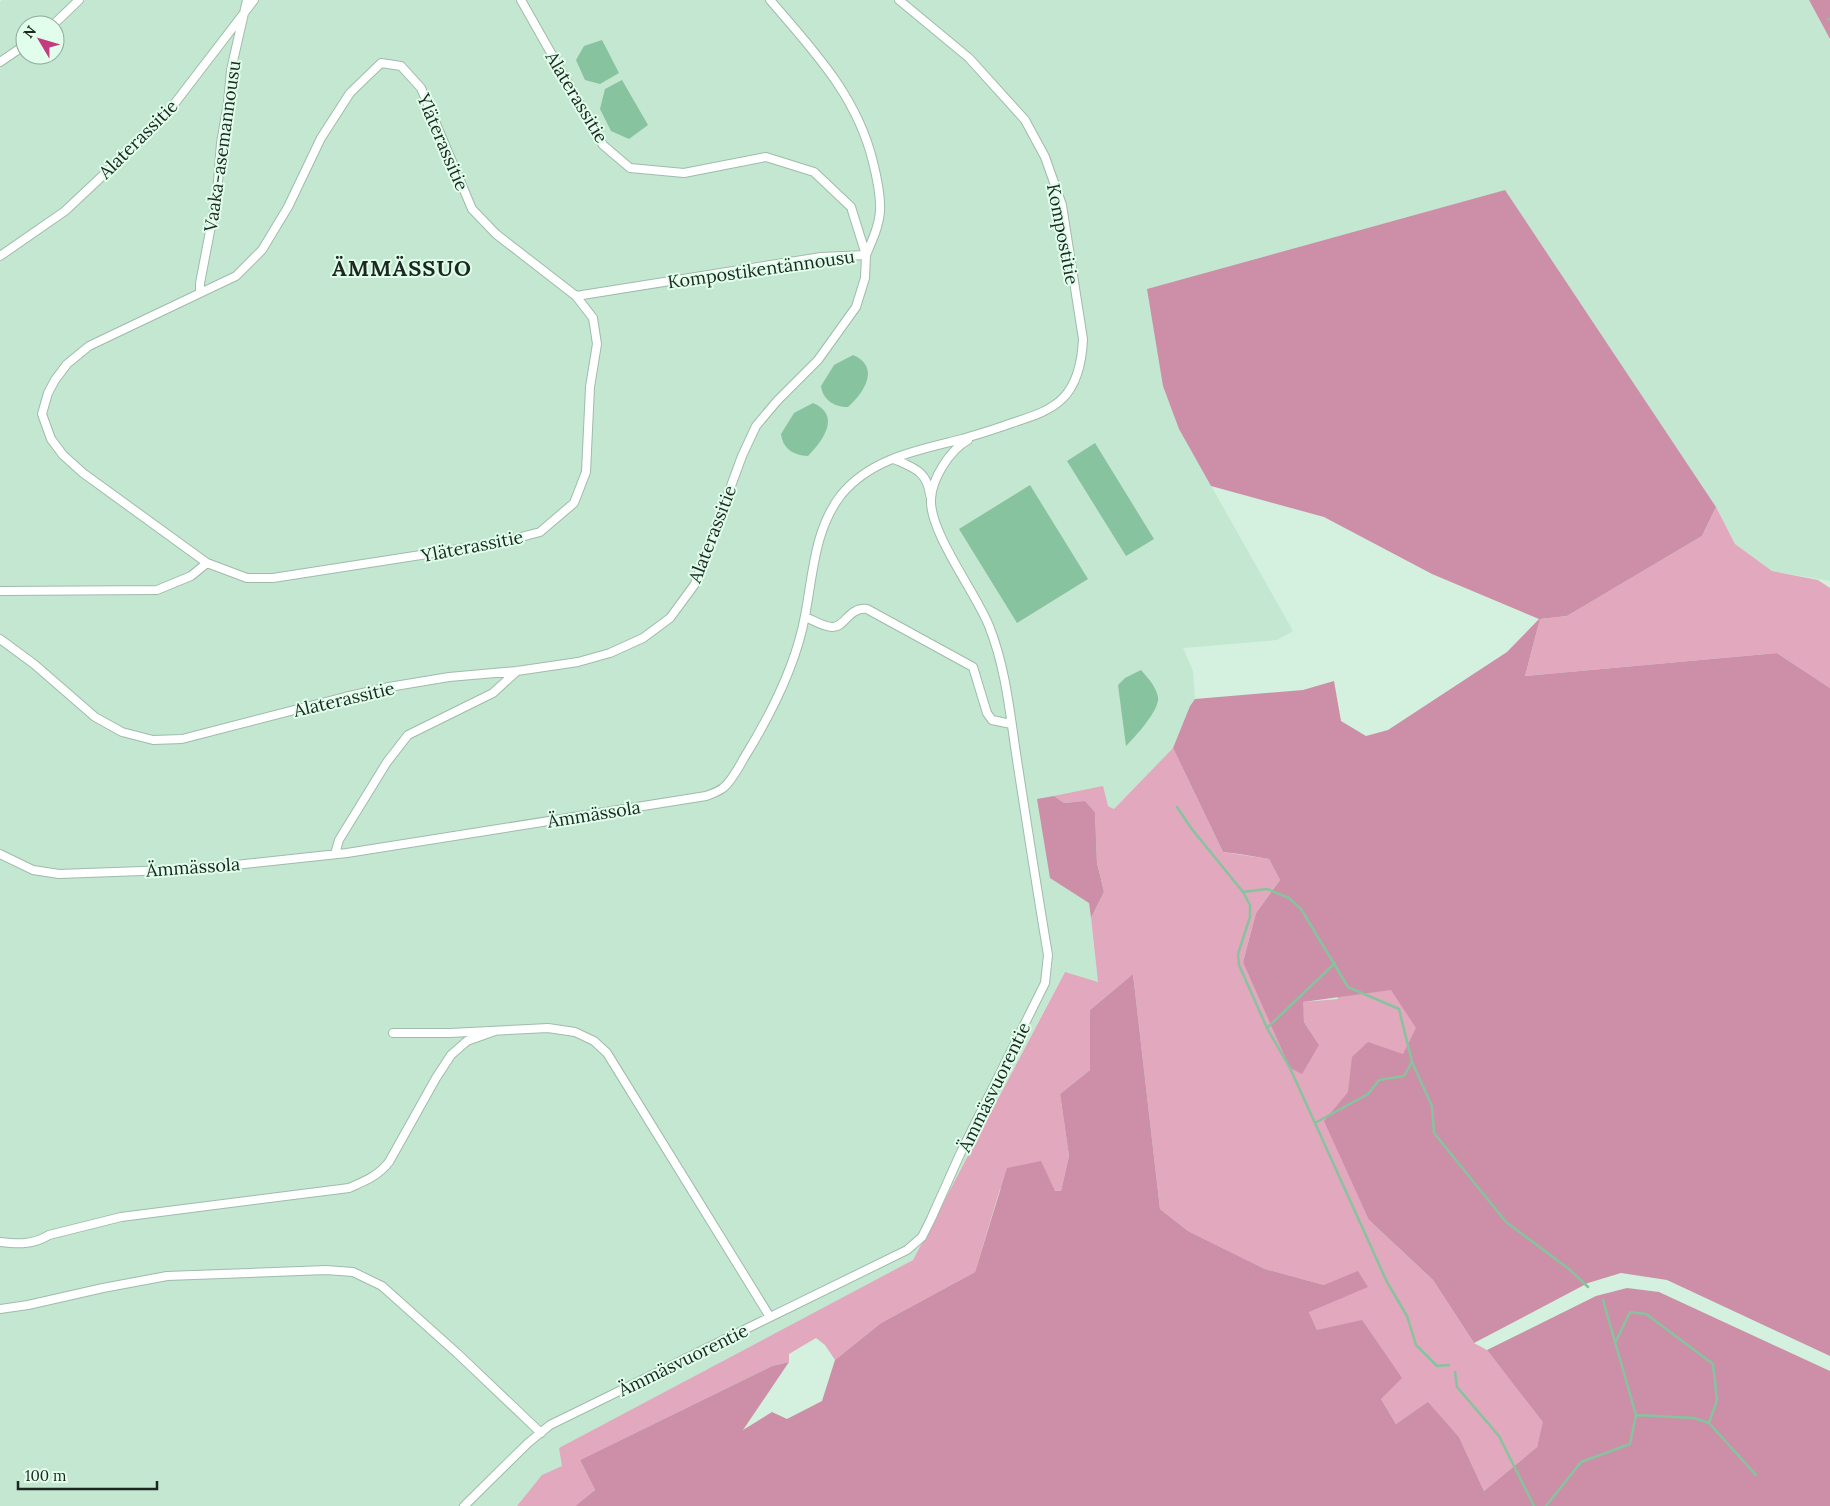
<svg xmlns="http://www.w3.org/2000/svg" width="1830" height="1506" font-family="Lora,serif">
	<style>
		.built { fill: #c3e7d0; fill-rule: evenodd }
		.green { fill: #e2a8be }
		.forest { fill: #cc8fa7 }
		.water { fill: #87c39f }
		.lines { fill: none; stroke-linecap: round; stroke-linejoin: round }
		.stream { stroke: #87c39f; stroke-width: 2.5 }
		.minor-casing { stroke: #9fbcaa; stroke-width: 10 }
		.minor { stroke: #fff; stroke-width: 8 }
		.labels { text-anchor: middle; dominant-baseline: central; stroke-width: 4; stroke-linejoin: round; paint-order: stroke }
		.street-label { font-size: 18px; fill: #1c2720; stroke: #e0feeb }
		.district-label { font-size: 22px; font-weight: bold; letter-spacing: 1px; fill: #1c2720; stroke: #e0feeb }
	</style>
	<rect width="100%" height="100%" fill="#d3f1de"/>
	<path class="built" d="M2,0H1809L1830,39V581L1772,571L1735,544L1716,507L1505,190L1147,289L1179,429L1293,631L1277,640L1183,648L1193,671L1195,699L1190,706L1173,748L1114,809L1108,806L1038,799L1089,903L1098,982L1064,973L913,1260L560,1448L569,1506H0V2ZM25,25H55V55H25Z"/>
	<path class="green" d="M1716,507L1735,544L1772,571L1818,580L1830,588V688L1777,653L1525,676L1540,619L1567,616L1702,536Z
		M1173,748L1223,852L1269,859L1280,880L1256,913L1243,962L1319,1045L1304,1022L1302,1002L1338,999L1295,890L1493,1068L1369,1220L1433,1280L1474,1343L1487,1350L1544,1422L1537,1447L1484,1491L1459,1437L1428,1403L1396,1424L1381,1399L1317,1330L1309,1312L1324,1285L1265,1269L1188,1231L1160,1209L1133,974L1090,1010V1070L1060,1094L1069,1156L1061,1191L1000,1189L975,1272L881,1323L835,1360L825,1345L816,1338L789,1354V1362L772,1366L580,1460L595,1490L575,1506H517L542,1475L562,1466L559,1448L913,1260L1065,972L1098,982L1091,918L1104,892L1097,863L1095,812L1085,801L1064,803L1054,796L1103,786L1108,806L1114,809Z"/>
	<path class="forest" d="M1809,0H1830V39Z
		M1505,190L1716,507L1702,536L1567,616L1540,619L1525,676L1777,653L1830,688V1356L1667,1280L1621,1273L1588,1283L1474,1343L1433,1280L1369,1220L1324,1121L1348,1092L1352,1057L1368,1042L1403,1054L1416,1028L1391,990L1303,1002L1304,1022L1319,1045L1302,1074L1290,1068L1243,962L1256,913L1280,880L1269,859L1239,854L1223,852L1173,748L1190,706L1195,699L1303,690L1334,681L1341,721L1366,736L1388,730L1507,652L1539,619L1432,574L1324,517L1211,486L1179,429L1163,386L1147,289Z
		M1054,796L1064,803L1085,801L1095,812L1097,863L1104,892L1091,918L1089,903L1050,878L1037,799Z
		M1133,974L1160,1209L1188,1231L1265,1269L1324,1285L1358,1271L1368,1287L1309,1312L1317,1330L1362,1320L1402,1378L1381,1399L1396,1424L1428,1402L1459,1437L1484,1491L1537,1447L1543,1422L1487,1350L1596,1296L1627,1288L1659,1292L1830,1371V1506H575L595,1490L580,1460L772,1366L789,1362L743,1430L772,1412L787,1419L822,1401L835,1360L881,1323L975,1272L1007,1168L1041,1161L1055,1191H1061L1069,1156L1060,1094L1090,1070V1010Z"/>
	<path class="water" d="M602,40L619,73L600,84L585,80L576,60L584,46Z
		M622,80L648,125L629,139L611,131L600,109L605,89Z
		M853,355C881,367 864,393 848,407C834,407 823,400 821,386L834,365Z
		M813,403C841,415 824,440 808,456C793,455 783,449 781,434L794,413Z
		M1095,443L1154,539L1126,556L1067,461Z
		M1030,485L1088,579L1017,623L959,529Z
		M1141,670C1147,677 1156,686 1158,697C1160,710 1135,737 1126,746L1118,685L1125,678Z"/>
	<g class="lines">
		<path class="stream" d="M1828,19H1830
			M1177,807L1191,828L1243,892L1250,905V917L1238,954L1239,965L1267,1028L1290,1068L1387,1282L1407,1316L1416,1345L1437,1366L1449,1365
			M1243,892L1267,889L1289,898L1301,909L1348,987L1399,1009L1412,1062L1432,1106L1434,1133L1506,1222L1569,1269L1588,1287
			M1267,1028L1335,963
			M1315,1123L1368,1094L1379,1080L1404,1076L1412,1062
			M1603,1300L1636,1415L1694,1418L1709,1423L1756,1475
			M1616,1341L1630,1312L1646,1314L1713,1364L1717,1400L1709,1423
			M1455,1372L1457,1387L1499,1436L1534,1506
			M1546,1506L1581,1462L1630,1444L1636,1415"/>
		<defs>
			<path id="minor" d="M53,25L79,0
				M0,62L25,45
				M381,63L401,66L421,88L472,209L496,234L576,296L593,318L597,344L590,387L586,472L574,503L540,532L498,543L273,578H247L207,563L83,473L63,455L51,439L42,414L48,393L55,380L67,364L89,346L236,276L262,250L288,207L321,138L350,93Z
				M0,256L65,211L148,133L175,103L254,0
				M200,293V283L217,195L221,143L228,103L231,70L247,0
				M576,296L821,257L866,255C872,241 879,226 880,211C881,195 877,178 873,162C857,96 813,50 770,0
				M894,459C914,468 927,471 930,495
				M0,591L157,590L191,576L207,563
				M805,617C813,620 824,627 832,627C845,628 848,607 867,609L973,667L987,713L992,720L1011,724
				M0,639L34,664L95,717L122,732L153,740L182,739L345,697L389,687L449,677L517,671L578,662L610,653L643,638L670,618L695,584L742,456L756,426L777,401L818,360L856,307L865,278L866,255L851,207L814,172L766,157L684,173L630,168L603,145L521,0
				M0,854L33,870L59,874L198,869L347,853L706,796C711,794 718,792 723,788C731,782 739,767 744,758C770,716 796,665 805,616C813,575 814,530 841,495C871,458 919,450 962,439C979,434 996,429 1012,423C1030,417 1049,412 1063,398C1078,383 1082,360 1083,339L1062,205L1045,157L1025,120L969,58L899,0
				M335,854L339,840L387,762L408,735L493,693L517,671
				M393,1033H450L548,1028L575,1032L594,1041L607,1053L770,1317
				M0,1242C18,1244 33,1245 49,1235L121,1217L349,1188C365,1181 378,1176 389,1162L436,1078L451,1055L467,1041L495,1031
				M0,1309L28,1305L103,1288L167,1276L326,1270L353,1272L382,1286L458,1354L541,1433
				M464,1506L528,1443L550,1425L907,1250L922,1237L931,1219L961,1152L1045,983L1048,955C1037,890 1027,825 1017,760C1010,715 1006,668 989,626C976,593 929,532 931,499C932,478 950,450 968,440"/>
		</defs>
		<use href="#minor" class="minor-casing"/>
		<use href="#minor" class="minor"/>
	</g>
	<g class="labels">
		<g class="street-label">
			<text transform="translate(577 97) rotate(59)">Alaterassitie</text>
			<text transform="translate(138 139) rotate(-45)">Alaterassitie</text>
			<text transform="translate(443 142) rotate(67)">Yläterassitie</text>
			<text transform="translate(222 146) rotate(-82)">Vaaka-asemannousu</text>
			<text transform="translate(1063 234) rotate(79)">Kompostitie</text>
			<text transform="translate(761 269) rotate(-8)">Kompostikentännousu</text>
			<text transform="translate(712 534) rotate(-69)">Alaterassitie</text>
			<text transform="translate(472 546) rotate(-11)">Yläterassitie</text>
			<text transform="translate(344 699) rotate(-13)">Alaterassitie</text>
			<text transform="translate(594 814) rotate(-9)">Ämmässola</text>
			<text transform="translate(193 867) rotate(-4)">Ämmässola</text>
			<text transform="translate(994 1087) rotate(-64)">Ämmäsvuorentie</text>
			<text transform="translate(683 1360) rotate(-26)">Ämmäsvuorentie</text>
		</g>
		<g class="district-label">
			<text x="402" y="268">ÄMMÄSSUO</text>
		</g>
	</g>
	<g transform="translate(40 40) rotate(308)"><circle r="24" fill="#e0feeb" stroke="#92a89a"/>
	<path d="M0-4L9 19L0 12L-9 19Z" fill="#c23c7e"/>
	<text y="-8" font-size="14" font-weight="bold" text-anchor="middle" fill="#1c2720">N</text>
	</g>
	<path d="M18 1481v8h139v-8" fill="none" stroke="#1c2720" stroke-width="2.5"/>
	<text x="25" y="1481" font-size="15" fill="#1c2720" stroke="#e0feeb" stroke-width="4" paint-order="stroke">100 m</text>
</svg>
